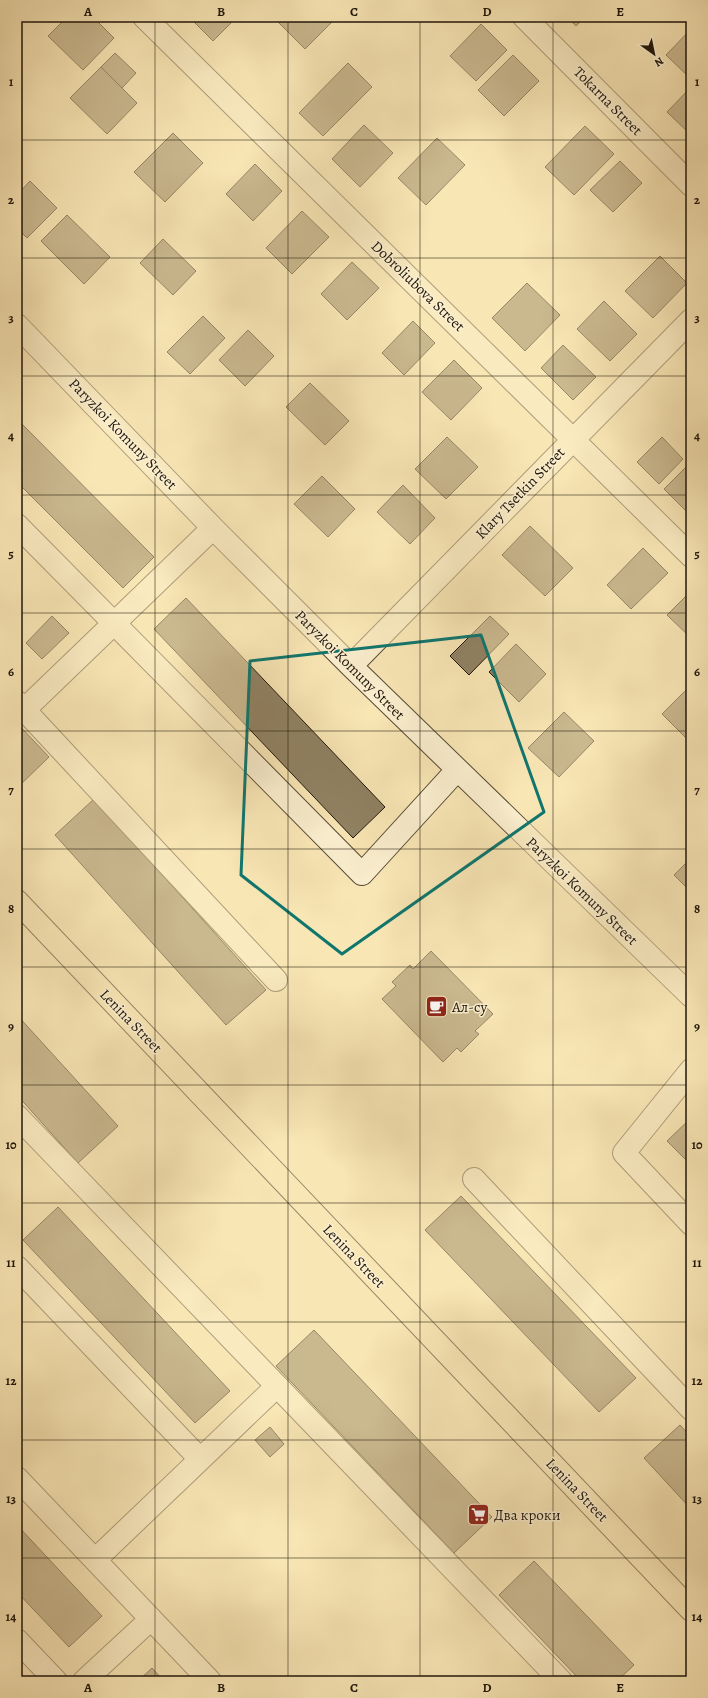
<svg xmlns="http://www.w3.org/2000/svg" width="708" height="1698" font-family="Alegreya,serif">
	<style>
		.building { fill: #908263; stroke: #1e150a }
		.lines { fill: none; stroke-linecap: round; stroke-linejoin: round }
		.minor-casing { stroke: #554935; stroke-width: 24 }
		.major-casing { stroke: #1e150a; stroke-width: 24 }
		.minor { stroke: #fbefcf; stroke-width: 22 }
		.major { stroke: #f9e6b5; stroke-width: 22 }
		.marked { fill: none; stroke: #0f766e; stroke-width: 3; stroke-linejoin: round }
		.grid { fill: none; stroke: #1e150a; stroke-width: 1; stroke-opacity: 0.55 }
		.labels { text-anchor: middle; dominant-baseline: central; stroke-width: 3; stroke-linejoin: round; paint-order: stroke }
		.street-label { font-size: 15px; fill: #1e150a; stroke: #fbefcf }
		.poi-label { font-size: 15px; fill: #1e150a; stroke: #fbefcf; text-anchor: start }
		.neatline { fill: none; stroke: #1e150a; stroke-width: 1.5 }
		.grid-label { font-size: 13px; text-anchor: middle; font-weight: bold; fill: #1e150a }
	</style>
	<rect width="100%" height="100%" fill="#f9e6b5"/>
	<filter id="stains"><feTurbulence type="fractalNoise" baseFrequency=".005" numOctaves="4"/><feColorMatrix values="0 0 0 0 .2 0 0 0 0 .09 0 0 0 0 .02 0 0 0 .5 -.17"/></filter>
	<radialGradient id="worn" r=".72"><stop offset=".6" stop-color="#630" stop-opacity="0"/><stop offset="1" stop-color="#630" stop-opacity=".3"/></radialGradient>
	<path class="building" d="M67,17H93L114,38L83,70L48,36Z
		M189,17H237L213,41Z
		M283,17H329L333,21L305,49L278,22Z
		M567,17H585L576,26Z
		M481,24L507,50L476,81L450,56Z
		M691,29V79L666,55Z
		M115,53L136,73L122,88L101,67Z
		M513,55L539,81L504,116L478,90Z
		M348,63L372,87L323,136L299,113Z
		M101,67L137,103L107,134L70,98Z
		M691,87V135L667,112Z
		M364,125L393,153L360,187L332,159Z
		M585,126L614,154L574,195L545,167Z
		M173,133L203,163L165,202L134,172Z
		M437,138L465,165L426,205L398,178Z
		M620,161L642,183L613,212L590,190Z
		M255,164L282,191L253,221L226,194Z
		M30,181L57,208L27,238L17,228V195Z
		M302,211L329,237L292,274L266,248Z
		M67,215L110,257L84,284L41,241Z
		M163,239L196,271L173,295L140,263Z
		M660,256L687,283L653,318L625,291Z
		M352,262L379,288L347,320L321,294Z
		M527,283L560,315L525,351L492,318Z
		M604,301L637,334L610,361L577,329Z
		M203,316L225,338L190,374L167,352Z
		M413,321L435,343L404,375L382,353Z
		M248,330L274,356L245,386L219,360Z
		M563,345L596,377L573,400L541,368Z
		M454,360L482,388L451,420L422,392Z
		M310,383L349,421L325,445L286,407Z
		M17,419L154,557L123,588L17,482Z
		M447,437L478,467L446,499L415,469Z
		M662,437L683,459L659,484L637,462Z
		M689,464L691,466V510L688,513L664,489Z
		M322,476L355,509L328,537L294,504Z
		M403,485L435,518L410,544L377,512Z
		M530,526L573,568L545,596L502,555Z
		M643,548L668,573L631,609L607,585Z
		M689,593L691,595V638L667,615Z
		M186,598L385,807L353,838L154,629Z
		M52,616L69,633L42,659L26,643Z
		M490,616L509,634L469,675L450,656Z
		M516,644L546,674L519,702L489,672Z
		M691,685V743L662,714Z
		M564,712L594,741L559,777L528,748Z
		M17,723L49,757L17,788Z
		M94,799L266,990L226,1025L55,835Z
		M691,858V892L674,875Z
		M431,951L493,1014L475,1031L479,1034L461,1052L457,1048L443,1062L382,999L396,986L392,982L410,965L413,969Z
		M17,1015L118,1126L78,1163L17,1095Z
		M691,1118V1165L667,1141Z
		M461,1196L636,1378L599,1412L425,1230Z
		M58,1207L230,1391L195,1423L23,1240Z
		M314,1330L492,1517L454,1553L276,1366Z
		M680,1425L691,1437V1509L644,1458Z
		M270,1427L284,1444L270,1457L255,1440Z
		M17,1525L102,1616L69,1647L17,1592Z
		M534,1561L634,1665L617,1681H581L499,1595Z
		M152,1668L164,1681H138Z"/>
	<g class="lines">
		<defs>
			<path id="minor" d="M144,17L691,556
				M524,17L691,185
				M17,325L213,528L351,666L691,996
				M17,525L362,874L457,770
				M351,666L691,320
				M17,702L276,980
				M24,710L213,528
				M691,1070L624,1153L691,1224
				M17,1116L561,1681
				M474,1179L691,1409
				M17,1267L200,1459
				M17,1478L210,1681
				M95,1560L277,1386
				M17,1640L56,1681
				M84,1681L151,1619"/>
			<path id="major" d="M17,901L691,1610"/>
		</defs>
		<use href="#minor" class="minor-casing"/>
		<use href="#major" class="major-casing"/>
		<use href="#minor" class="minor"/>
		<use href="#major" class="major"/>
	</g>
	<path d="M0 0H708V1698H0ZM481,635L544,812L342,954L241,875L250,661Z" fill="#f9e6b5" fill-opacity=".55" fill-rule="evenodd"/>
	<path class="marked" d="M481,635L544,812L342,954L241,875L250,661Z"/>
	<path class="grid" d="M155,17V1681M288,17V1681M420,17V1681M553,17V1681M17,140H691M17,258H691M17,376H691M17,495H691M17,613H691M17,731H691M17,849H691M17,967H691M17,1085H691M17,1203H691M17,1322H691M17,1440H691M17,1558H691"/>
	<defs>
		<symbol id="cafe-square" viewBox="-11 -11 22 22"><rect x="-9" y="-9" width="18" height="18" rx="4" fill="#8f2418" stroke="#fbefcf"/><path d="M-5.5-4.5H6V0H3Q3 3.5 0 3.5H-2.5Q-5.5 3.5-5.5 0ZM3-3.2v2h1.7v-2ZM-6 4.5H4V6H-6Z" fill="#fff"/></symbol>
		<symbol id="supermarket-square" viewBox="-11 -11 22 22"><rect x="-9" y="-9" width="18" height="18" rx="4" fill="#8f2418" stroke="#fbefcf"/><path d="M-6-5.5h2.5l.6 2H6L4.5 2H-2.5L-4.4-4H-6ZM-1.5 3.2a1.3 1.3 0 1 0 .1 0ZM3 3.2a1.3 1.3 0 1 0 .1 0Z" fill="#fff"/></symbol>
	</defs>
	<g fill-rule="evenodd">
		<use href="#cafe-square" x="424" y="994" width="25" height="25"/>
		<use href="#supermarket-square" x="466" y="1502" width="25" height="25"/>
	</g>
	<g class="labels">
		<g class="street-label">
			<text transform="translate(608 101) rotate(45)">Tokarna Street</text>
			<text transform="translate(418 286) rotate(44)">Dobroliubova Street</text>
			<text transform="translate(123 434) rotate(46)">Paryzkoi Komuny Street</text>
			<text transform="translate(520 493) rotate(-46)">Klary Tsetkin Street</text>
			<text transform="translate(350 665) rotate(45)">Paryzkoi Komuny Street</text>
			<text transform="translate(582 891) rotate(44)">Paryzkoi Komuny Street</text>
			<text transform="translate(131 1021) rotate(46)">Lenina Street</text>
			<text transform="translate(354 1256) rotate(46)">Lenina Street</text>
			<text transform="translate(577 1490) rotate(46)">Lenina Street</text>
		</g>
		<g class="poi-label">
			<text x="452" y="1007">Ал-су</text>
			<text x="494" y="1515">Два кроки</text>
		</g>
	</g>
	<rect width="708" height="1698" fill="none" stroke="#f9e6b5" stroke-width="44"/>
	<g transform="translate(654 54) rotate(147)" stroke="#fbefcf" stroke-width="3" paint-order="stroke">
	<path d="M0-3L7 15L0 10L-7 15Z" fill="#1e150a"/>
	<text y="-6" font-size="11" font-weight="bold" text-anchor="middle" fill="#1e150a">N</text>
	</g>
	<rect x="22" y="22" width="664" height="1654" class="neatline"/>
	<g class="grid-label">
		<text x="88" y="16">A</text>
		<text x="221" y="16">B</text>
		<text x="354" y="16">C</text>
		<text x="487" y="16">D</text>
		<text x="620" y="16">E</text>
		<text x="11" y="86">1</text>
		<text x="697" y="86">1</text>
		<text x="11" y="204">2</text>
		<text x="697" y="204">2</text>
		<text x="11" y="322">3</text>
		<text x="697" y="322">3</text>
		<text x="11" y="440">4</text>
		<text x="697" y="440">4</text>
		<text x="11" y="558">5</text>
		<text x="697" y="558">5</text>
		<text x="11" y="676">6</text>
		<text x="697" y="676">6</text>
		<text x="11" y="794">7</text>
		<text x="697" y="794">7</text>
		<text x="11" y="913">8</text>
		<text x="697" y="913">8</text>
		<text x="11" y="1031">9</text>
		<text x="697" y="1031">9</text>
		<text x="11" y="1149">10</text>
		<text x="697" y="1149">10</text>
		<text x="11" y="1267">11</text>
		<text x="697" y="1267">11</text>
		<text x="11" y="1385">12</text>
		<text x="697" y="1385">12</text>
		<text x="11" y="1503">13</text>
		<text x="697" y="1503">13</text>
		<text x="11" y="1621">14</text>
		<text x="697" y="1621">14</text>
		<text x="88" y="1692">A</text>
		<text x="221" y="1692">B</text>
		<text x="354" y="1692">C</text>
		<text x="487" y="1692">D</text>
		<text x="620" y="1692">E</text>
	</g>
	<rect width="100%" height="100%" filter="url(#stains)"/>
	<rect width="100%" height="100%" fill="url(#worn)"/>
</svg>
